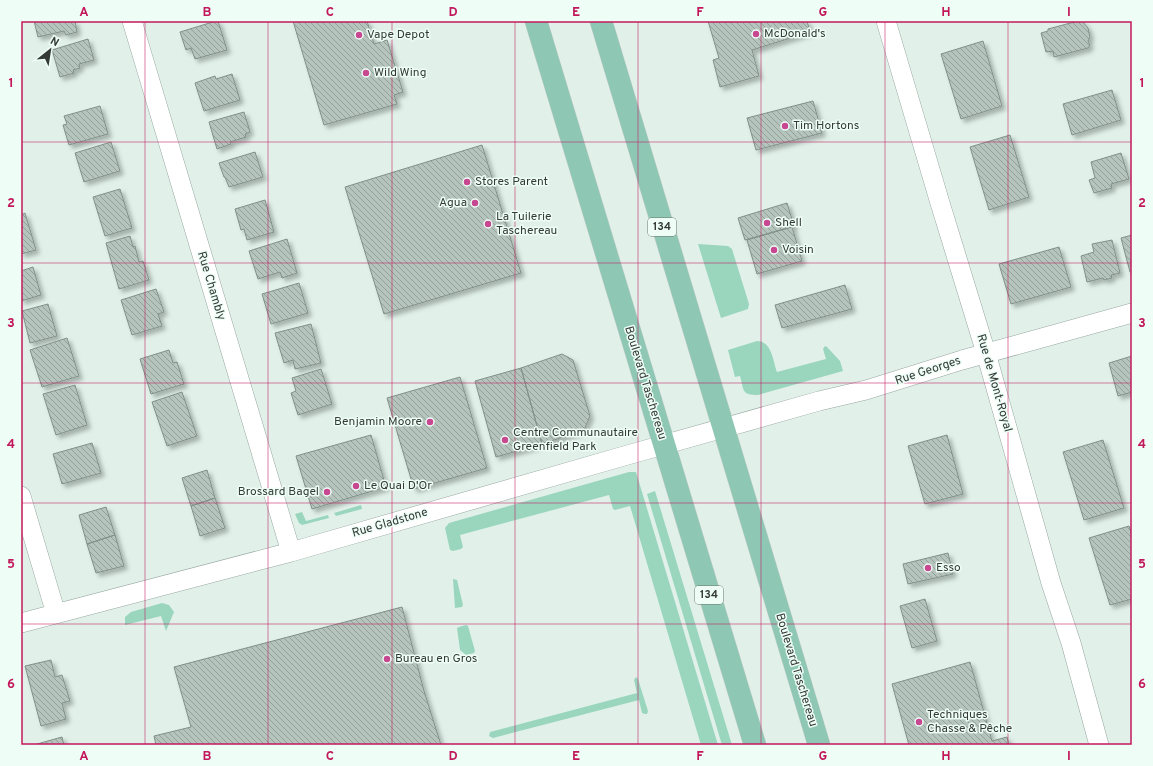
<svg xmlns="http://www.w3.org/2000/svg" width="1153" height="766" font-family="Overpass,sans-serif">
	<style>
		.grass { fill: #9ad5be }
		.building { fill: url(#building-back-hatch); stroke: #819089; filter: url(#shadow) }
		.lines { fill: none; stroke-linecap: round; stroke-linejoin: round }
		.street-casing { stroke: #98a7a1; stroke-width: 20 }
		.primary-casing { stroke: #ced0cf; stroke-width: 23 }
		.street { stroke: #fff; stroke-width: 19 }
		.primary { stroke: #8ec8b5; stroke-width: 22 }
		.grid { fill: none; stroke: #c2185b; stroke-width: 1; stroke-opacity: 0.55 }
		.poi-dot { fill: #c74791; stroke: #eefef7; stroke-width: 1.5 }
		.labels { text-anchor: middle; dominant-baseline: central; stroke-width: 3; stroke-linejoin: round; paint-order: stroke }
		.shield { fill: #eefef7; stroke: #6c7571; stroke-width: 1 }
		.shield-label { font-size: 11px; font-weight: bold; fill: #343a38 }
		.poi-label { font-size: 12px; fill: #343a38; stroke: #eefef7; text-anchor: start }
		.street-label { font-size: 12px; fill: #343a38; stroke: #eefef7 }
		.neatline { fill: none; stroke: #c2185b; stroke-width: 1.5 }
		.grid-label { font-size: 13px; text-anchor: middle; font-weight: bold; fill: #c2185b }
	</style>
	<defs>
		<pattern id="building-back-hatch" width="6" height="6" patternUnits="userSpaceOnUse"><rect width="6" height="6" fill="#b5c5be"/><path d="M-1 5l2 2M0 0l6 6M5-1l2 2" fill="none" stroke="#94a19b"/></pattern>
		<filter id="shadow"><feDropShadow dx="3.5" dy="3.5" stdDeviation="2" flood-color="#0004"/></filter>
	</defs>
	<rect width="100%" height="100%" fill="#e1f1ea"/>
	<path class="grass" d="M698,244L728,246L732,249L749,304L748,309L721,318Z
		M757,341C772,341 773,361 777,372L826,359L823,349L825,346L827,347L840,361L843,371L758,395C741,395 744,390 740,376L735,377L728,350Z
		M629,472H636L718,745H701L630,506L615,510L613,509L609,495L460,535L463,547L461,549L453,551L450,550L445,528L449,523Z
		M655,491L732,745H722L647,494Z
		M361,505L362,509L336,516L334,513Z
		M302,512L306,521L328,515L329,518L302,525L299,523L295,514Z
		M453,579L457,580L463,605L462,607L455,608Z
		M162,603L169,605L174,612L166,631L161,616L125,625V617L131,612Z
		M466,625L468,626L475,651L474,653L466,655L460,650L457,628L459,627Z
		M636,677L638,679L648,711L647,714H645L642,713L639,700L493,738L489,736L490,732L637,693L634,680Z"/>
	<path class="building" d="M34,21H75L77,32L66,35L64,31L38,37Z
		M216,21H218L227,50L195,59L191,48L186,50L180,32Z
		M293,21H367L374,44L387,40L403,92L394,95L397,104L324,125Z
		M708,21H807L810,32L752,50L759,76L720,87L713,60L719,58Z
		M1078,21H1082L1088,28L1090,37L1088,41L1090,45L1088,48L1054,57L1053,51L1046,52L1041,33L1048,31V29Z
		M88,39L94,60L79,64L80,68L73,70L74,73L60,77L52,50Z
		M983,41L1002,106L961,119L941,54Z
		M232,74L240,100L204,111L195,83L215,76L216,79Z
		M1112,90L1121,120L1072,135L1063,104Z
		M813,101L822,133L756,150L747,118Z
		M100,106L108,134L69,145L63,125L67,124L64,116Z
		M244,112L250,132L245,134L246,137L230,142L231,144L217,149L209,122Z
		M1010,135L1029,197L989,210L970,147Z
		M111,142L120,171L84,182L75,153Z
		M482,145L521,273L384,314L345,187Z
		M255,152L263,177L229,187L225,177H224L219,163Z
		M1121,153L1129,179L1111,184L1112,188L1094,193L1089,180L1095,178L1091,162Z
		M120,189L132,228L105,236L93,197Z
		M265,200L274,232L247,240L244,229L241,230L235,209Z
		M787,203L794,226L745,240L738,218Z
		M25,213L36,250L21,254V215Z
		M792,227L802,261L757,274L747,240Z
		M1132,235V272H1130L1121,238Z
		M130,236L133,247L135,246L139,262L143,261L149,280L119,289L106,243Z
		M287,239L297,273L282,278L280,272L258,279L249,251Z
		M1112,240L1120,273L1111,275L1112,278L1104,280L1103,278L1087,282L1081,256L1094,252L1092,244Z
		M1059,247L1071,287L1011,304L999,264Z
		M33,267L41,295L21,301V271Z
		M299,283L308,313L271,324L262,294Z
		M845,285L852,309L782,328L775,305Z
		M156,289L164,312L158,314L162,326L132,335L121,300Z
		M48,304L57,336L30,343L22,311Z
		M311,324L321,363L295,369L293,360L284,363L275,333Z
		M67,338L79,376L42,387L30,350Z
		M169,350L173,363L177,362L184,384L151,394L140,359Z
		M562,354L573,360L590,416L584,430L542,444L521,368Z
		M1132,356V392L1118,396L1109,363Z
		M521,368L542,444L496,457L475,381Z
		M321,369L332,404L298,415L291,393L296,391L292,378Z
		M460,377L487,468L414,489L387,398Z
		M75,385L87,425L56,435L43,394Z
		M182,392L197,436L167,446L152,402Z
		M371,435L386,487L312,509L296,456Z
		M947,435L963,494L925,504L908,446Z
		M1103,440L1124,508L1084,520L1063,452Z
		M92,443L101,473L62,484L53,454Z
		M207,470L215,498L191,506L182,478Z
		M215,498L225,528L200,536L191,506Z
		M106,507L115,535L87,544L79,515Z
		M1129,526L1132,536V599L1110,605L1089,538Z
		M115,535L124,566L96,573L87,544Z
		M948,553L953,574L908,584L903,564Z
		M925,599L937,641L912,648L900,606Z
		M402,607L424,691L441,745H156L154,736L191,727L174,667Z
		M51,660L55,677L62,675L70,701L62,703L66,719L41,726L25,666Z
		M970,662L992,741L1007,737L1009,745H909L892,684Z
		M62,737L64,745H37V744Z"/>
	<g class="lines">
		<defs>
			<path id="street" d="M132,21L291,552
				M886,21L940,203L986,353L1051,583L1071,643L1099,745
				M21,496L56,614
				M21,623L291,552L624,456L819,401L866,390L962,360L1132,313"/>
			<path id="primary" d="M536,21L755,745
				M601,21L819,745"/>
		</defs>
		<use href="#street" class="street-casing"/>
		<use href="#primary" class="primary-casing"/>
		<use href="#street" class="street"/>
		<use href="#primary" class="primary"/>
	</g>
	<path class="grid" d="M145,21V745M268,21V745M392,21V745M515,21V745M638,21V745M761,21V745M885,21V745M1008,21V745M21,142H1132M21,263H1132M21,383H1132M21,503H1132M21,624H1132"/>
	<g class="poi-dot">
		<circle cx="756" cy="34" r="4"/>
		<circle cx="359" cy="35" r="4"/>
		<circle cx="366" cy="73" r="4"/>
		<circle cx="785" cy="126" r="4"/>
		<circle cx="467" cy="182" r="4"/>
		<circle cx="475" cy="203" r="4"/>
		<circle cx="767" cy="223" r="4"/>
		<circle cx="488" cy="224" r="4"/>
		<circle cx="774" cy="250" r="4"/>
		<circle cx="430" cy="422" r="4"/>
		<circle cx="505" cy="440" r="4"/>
		<circle cx="356" cy="486" r="4"/>
		<circle cx="327" cy="492" r="4"/>
		<circle cx="928" cy="568" r="4"/>
		<circle cx="387" cy="659" r="4"/>
		<circle cx="919" cy="722" r="4"/>
	</g>
	<g class="labels">
		<g class="shield">
			<rect x="648" y="218" width="28" height="18" rx="3"/>
			<rect x="695" y="586" width="28" height="18" rx="3"/>
		</g>
		<g class="shield-label">
			<text x="662" y="227">134</text>
			<text x="709" y="595">134</text>
		</g>
		<g class="poi-label">
			<text x="764" y="34">McDonald's</text>
			<text x="367" y="35">Vape Depot</text>
			<text x="374" y="73">Wild Wing</text>
			<text x="793" y="126">Tim Hortons</text>
			<text x="475" y="182">Stores Parent</text>
			<text x="467" y="203" text-anchor="end">Agua</text>
			<text x="496" y="217">La Tuilerie<tspan x="496" dy="14">Taschereau</tspan></text>
			<text x="775" y="223">Shell</text>
			<text x="782" y="250">Voisin</text>
			<text x="422" y="422" text-anchor="end">Benjamin Moore</text>
			<text x="513" y="433">Centre Communautaire<tspan x="513" dy="14">Greenfield Park</tspan></text>
			<text x="364" y="486">Le Quai D'Or</text>
			<text x="319" y="492" text-anchor="end">Brossard Bagel</text>
			<text x="936" y="568">Esso</text>
			<text x="395" y="659">Bureau en Gros</text>
			<text x="927" y="715">Techniques<tspan x="927" dy="14">Chasse &amp; Pêche</tspan></text>
		</g>
		<g class="street-label">
			<text transform="translate(211 286) rotate(73)">Rue Chambly</text>
			<text transform="translate(928 371) rotate(-18)">Rue Georges</text>
			<text transform="translate(645 383) rotate(73)">Boulevard Taschereau</text>
			<text transform="translate(994 383) rotate(74)">Rue de Mont-Royal</text>
			<text transform="translate(390 523) rotate(-16)">Rue Gladstone</text>
			<text transform="translate(796 670) rotate(73)">Boulevard Taschereau</text>
		</g>
	</g>
	<rect width="1153" height="766" fill="none" stroke="#eefef7" stroke-width="44"/>
	<g transform="translate(50 50) rotate(30)" stroke="#eefef7" stroke-width="3" paint-order="stroke">
	<path d="M0-3L7 15L0 10L-7 15Z" fill="#343a38"/>
	<text y="-6" font-size="11" font-weight="bold" text-anchor="middle" fill="#343a38">N</text>
	</g>
	<rect x="22" y="22" width="1109" height="722" class="neatline"/>
	<g class="grid-label">
		<text x="84" y="16">A</text>
		<text x="207" y="16">B</text>
		<text x="330" y="16">C</text>
		<text x="453" y="16">D</text>
		<text x="576" y="16">E</text>
		<text x="700" y="16">F</text>
		<text x="823" y="16">G</text>
		<text x="946" y="16">H</text>
		<text x="1069" y="16">I</text>
		<text x="11" y="87">1</text>
		<text x="1142" y="87">1</text>
		<text x="11" y="207">2</text>
		<text x="1142" y="207">2</text>
		<text x="11" y="327">3</text>
		<text x="1142" y="327">3</text>
		<text x="11" y="448">4</text>
		<text x="1142" y="448">4</text>
		<text x="11" y="568">5</text>
		<text x="1142" y="568">5</text>
		<text x="11" y="688">6</text>
		<text x="1142" y="688">6</text>
		<text x="84" y="760">A</text>
		<text x="207" y="760">B</text>
		<text x="330" y="760">C</text>
		<text x="453" y="760">D</text>
		<text x="576" y="760">E</text>
		<text x="700" y="760">F</text>
		<text x="823" y="760">G</text>
		<text x="946" y="760">H</text>
		<text x="1069" y="760">I</text>
	</g>
</svg>
